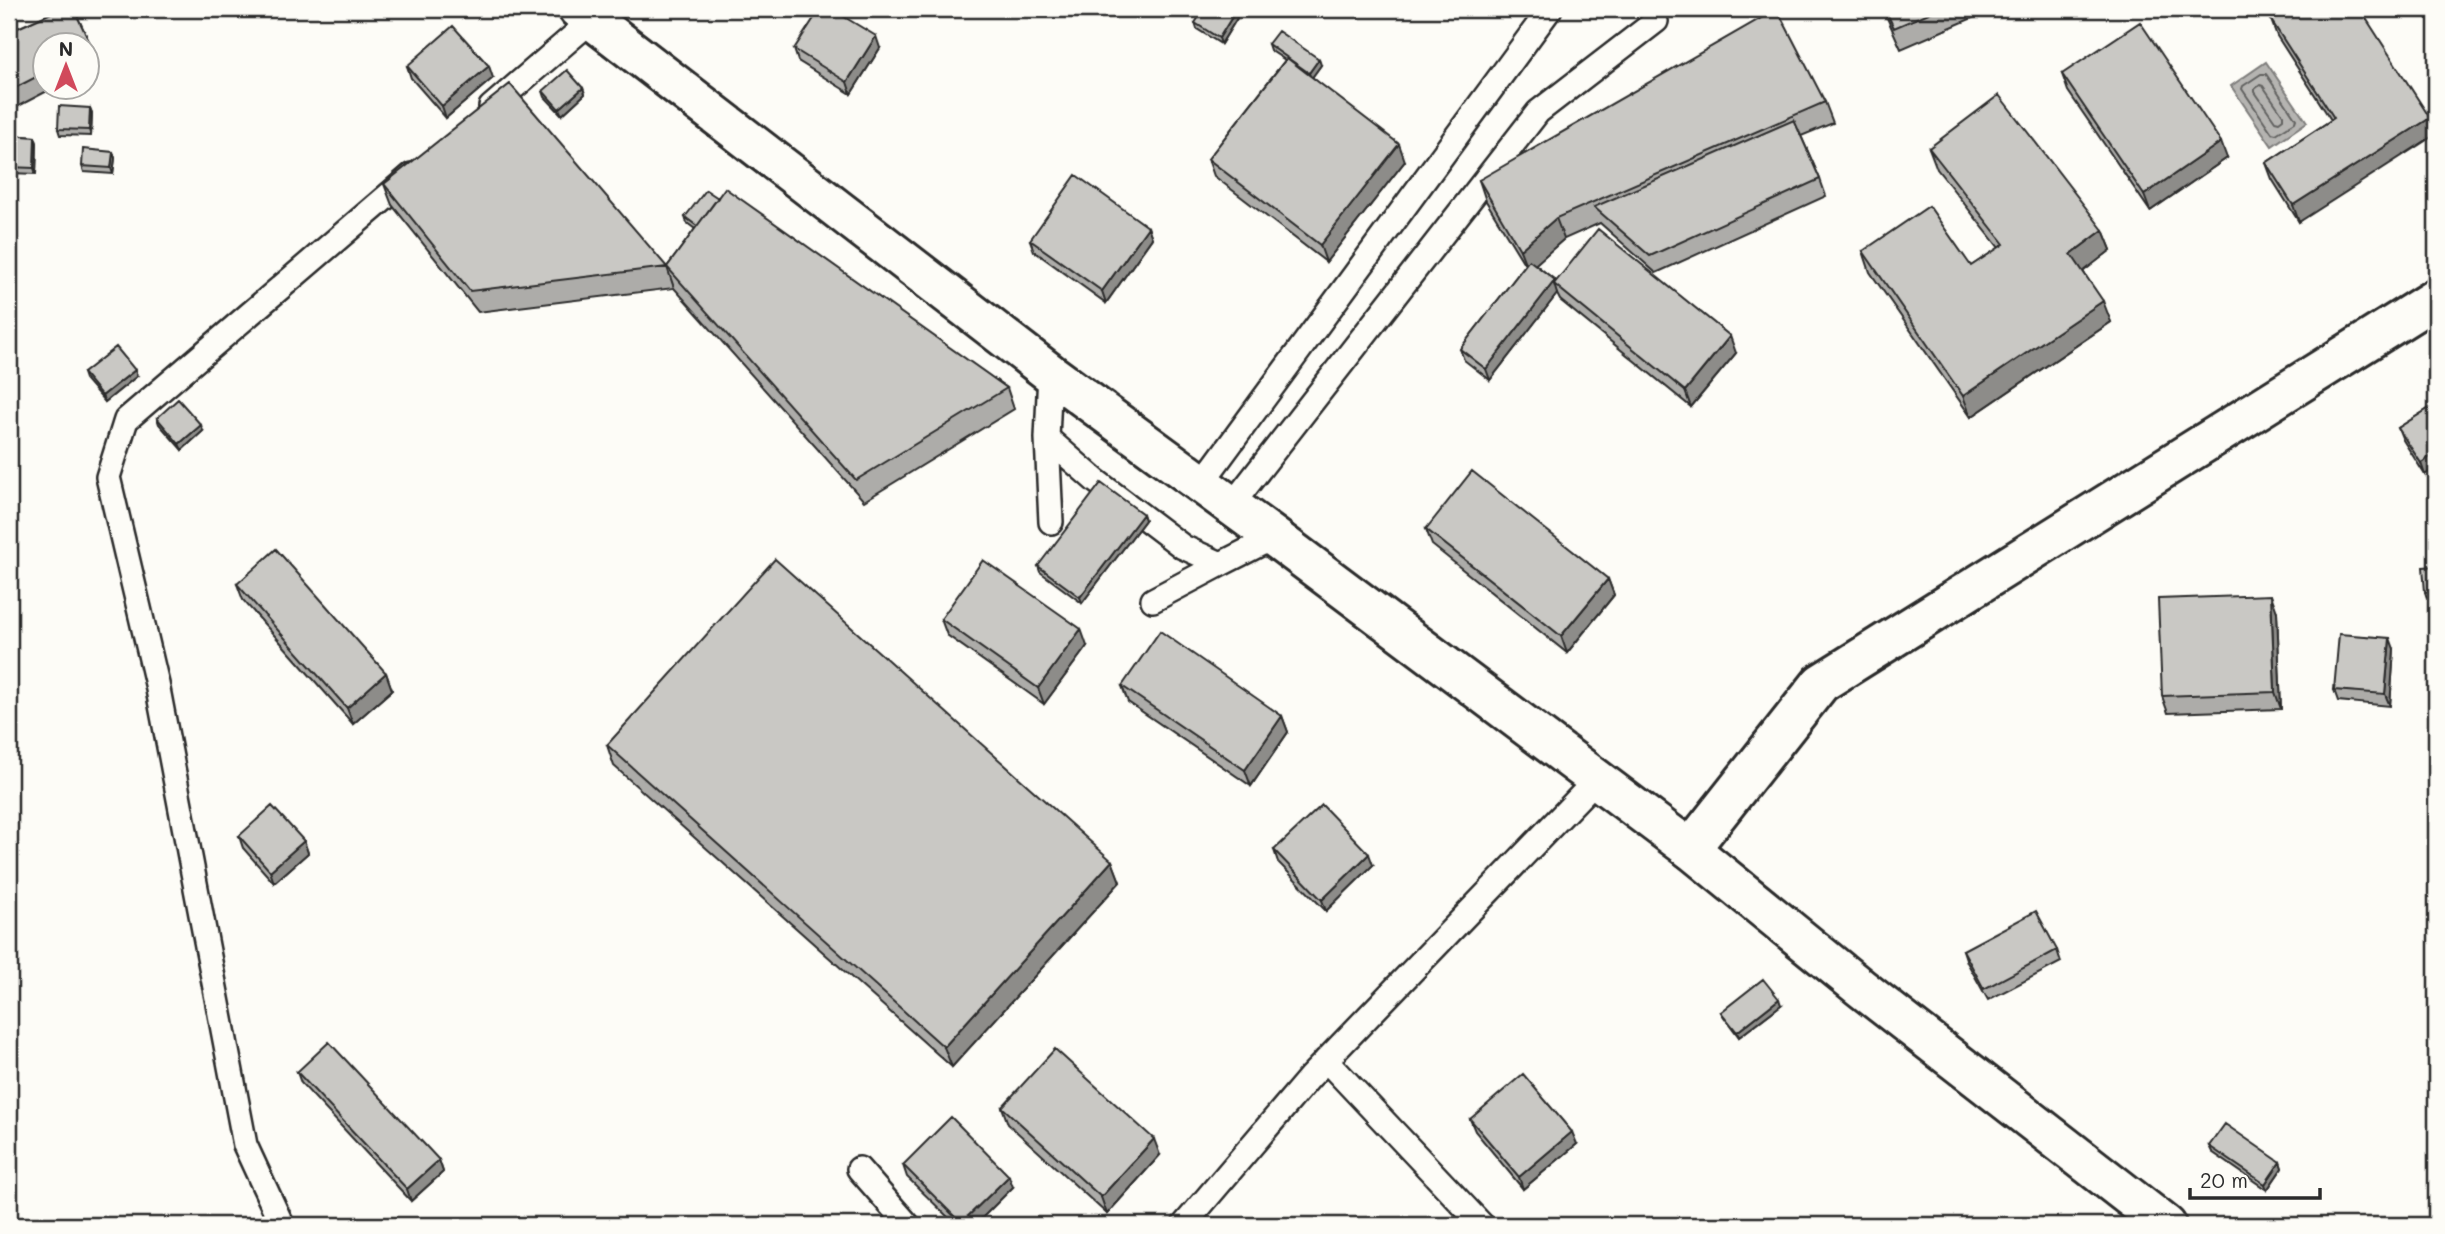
<svg xmlns="http://www.w3.org/2000/svg" width="2445" height="1234" font-family="Mali,sans-serif">
	<style>
		.water { fill: #b5b4b1; stroke: #7e7d7b; stroke-width: 2 }
		.lines { fill: none; stroke-linecap: round; stroke-linejoin: round }
		.shore { stroke: #626261; stroke-width: 2 }
		.service-casing { stroke: #2b2b2b; stroke-width: 28 }
		.minor-casing { stroke: #2b2b2b; stroke-width: 44 }
		.primary-casing { stroke: #2b2b2b; stroke-width: 44 }
		.service { stroke: #fdfcf7; stroke-width: 23 }
		.minor { stroke: #fdfcf7; stroke-width: 38 }
		.primary { stroke: #fdfcf7; stroke-width: 38 }
		.wall { fill: #adaca9; stroke: #2b2b2b; stroke-width: 2 }
		.shaded-wall { fill: #8d8c89; stroke: #2b2b2b; stroke-width: 2 }
		.building { fill: #c9c8c4; stroke: #2b2b2b; stroke-width: 2 }
	</style>
	<rect width="100%" height="100%" fill="#fdfcf7"/>
	<filter id="ink" filterUnits="userSpaceOnUse"><feTurbulence type="fractalNoise" baseFrequency=".0143" numOctaves="2"/><feDisplacementMap in="SourceGraphic" scale="14" xChannelSelector="R" yChannelSelector="G"/><feConvolveMatrix kernelMatrix="1 2 1 2 8 2 1 2 1" color-interpolation-filters="sRGB"/></filter>
	<g filter="url(#ink)">
		<path class="water" d="M2266,62L2307,122L2272,146L2231,86Z"/>
		<g class="lines">
			<path class="shore" d="M2261,74H2266L2296,119L2295,122L2276,134L2272,133L2242,89L2243,86Z
				M2260,85L2263,86L2283,115V119L2279,122L2275,121L2255,92V89Z"/>
			<defs>
				<path id="service" d="M491,107L592,20
					M1050,373L1047,438L1096,481L1183,547L1221,564L1274,537
					M1047,438L1051,522
					M1201,484L1550,9
					M1231,506L1538,112L1656,21
					M1153,600L1221,564
					M1326,1060L1482,1225
					M859,1169L908,1225
					M282,1225L245,1145L157,684L108,477L126,420L412,175
					M1184,1225L1310,1077L1598,778"/>
				<path id="minor" d="M1690,849L1821,683L2436,298"/>
				<path id="primary" d="M578,9L1050,373L1274,537L1690,849L1861,988L2166,1225"/>
			</defs>
			<use href="#service" class="service-casing"/>
			<use href="#minor" class="minor-casing"/>
			<use href="#primary" class="primary-casing"/>
			<use href="#service" class="service"/>
			<use href="#minor" class="minor"/>
			<use href="#primary" class="primary"/>
		</g>
		<path class="wall" d="M60,9H74L92,48L98,64L88,70V46H46V88H53L9,111V32Z
			M1883,9H1993L1901,49Z
			M1235,12L1237,18L1221,44L1197,29L1195,23Z
			M2271,20L2430,118L2299,222L2272,179L2266,163L2331,120L2277,36Z
			M1268,44L1321,65L1312,77L1405,161L1326,262L1214,176L1208,159L1285,60L1270,50Z
			M880,48L851,94L798,61L794,49Z
			M407,66L493,78L446,118L411,78Z
			M2062,74L2227,158L2150,211L2068,91Z
			M583,88L585,94L562,115L545,97L543,91Z
			M1825,102L1833,123L1801,136L1820,179L1826,196L1656,273L1600,223L1564,239L1535,264L1556,281L1736,353L1691,407L1560,300L1557,294L1490,380L1464,360L1460,349L1525,265L1486,201L1479,180Z
			M90,108L92,113L91,136L60,135L58,129Z
			M9,135L35,137L37,143L36,174L10,173L9,168Z
			M1929,148L2103,230L2111,250L2083,271L2111,322L1971,417L1870,272L1863,251L1971,266L1999,248L1937,169Z
			M113,152L115,158L113,174L84,172L82,166Z
			M384,184L667,267L674,288L478,312L392,205Z
			M718,198L1007,388L1014,409L864,501L674,288L667,267L695,229L687,223L685,217Z
			M1148,227L1152,238L1106,303L1034,251L1030,240Z
			M83,373L137,376L105,402L85,379Z
			M2436,404L2425,475L2403,440L2398,428Z
			M157,418L203,431L182,450L159,424Z
			M1143,514L1145,520L1082,603L1040,572L1038,566Z
			M1426,529L1608,579L1614,595L1567,653L1432,545Z
			M2436,566V597L2427,598L2425,592Z
			M237,584L386,673L392,690L353,724L243,600Z
			M2277,612L2281,709L2168,713L2162,696Z
			M941,619L1087,646L1044,704L947,635Z
			M2394,649L2390,706L2338,701L2334,690Z
			M1122,686L1282,716L1288,732L1251,786L1128,702Z
			M607,745L1112,861L1120,882L952,1067L614,766Z
			M239,836L304,841L308,853L274,883L243,848Z
			M1274,850L1373,865L1326,911L1278,862Z
			M1963,950H2057L2061,962L1988,1000L1967,962Z
			M1781,1005L1739,1037L1724,1017L1721,1012Z
			M297,1072L439,1160L443,1172L411,1201L301,1083Z
			M1002,1107L1160,1155L1107,1214L1008,1124Z
			M1470,1119L1577,1144L1523,1189L1475,1131Z
			M2209,1146L2280,1162L2282,1168L2267,1190L2212,1152Z
			M903,1165L1013,1187L975,1225H956L907,1177Z"/>
		<path class="shaded-wall" d="M1235,12L1237,18L1221,44L1219,38Z
			M876,36L880,48L851,94L847,82Z
			M1319,59L1321,65L1311,79L1309,73Z
			M489,66L493,78L446,118L442,106Z
			M583,88L585,94L562,115L559,109Z
			M90,108L92,113L91,136L89,130Z
			M2430,118L2436,134L2299,222L2293,205Z
			M35,137L37,143L36,174L34,168Z
			M2221,142L2227,158L2150,211L2144,195Z
			M1399,144L1405,161L1326,262L1320,245Z
			M113,152L115,158L113,174L111,168Z
			M1556,218L1564,239L1528,271L1520,250Z
			M1148,227L1152,238L1106,303L1102,291Z
			M2103,230L2111,250L2079,275L2071,254Z
			M1555,280L1558,288L1554,284L1557,294L1490,380L1486,369Z
			M2103,301L2111,322L1971,417L1963,396Z
			M1730,336L1736,353L1691,407L1685,391Z
			M135,370L137,376L105,402L102,396Z
			M201,425L203,431L182,450L179,444Z
			M2436,453V467L2425,475L2421,463Z
			M1143,514L1145,520L1082,603L1080,597Z
			M1608,579L1614,595L1567,653L1561,636Z
			M2271,595L2277,612L2281,709L2275,692Z
			M1081,629L1087,646L1044,704L1038,688Z
			M2390,638L2394,649L2390,706L2385,694Z
			M386,673L392,690L353,724L347,708Z
			M1282,716L1288,732L1251,786L1245,770Z
			M304,841L308,853L274,883L270,871Z
			M1369,854L1373,865L1326,911L1322,900Z
			M1112,861L1120,882L952,1067L944,1047Z
			M1779,999L1781,1005L1739,1037L1737,1032Z
			M1572,1132L1577,1144L1523,1189L1519,1177Z
			M1154,1139L1160,1155L1107,1214L1101,1197Z
			M439,1160L443,1172L411,1201L407,1189Z
			M2280,1162L2282,1168L2267,1190L2265,1184Z
			M1009,1176L1013,1187L975,1225H962L961,1223Z"/>
		<path class="building" d="M60,9H74L92,48L88,50V46H46V72L9,91V32Z
			M820,9H831L876,36L847,82L794,49Z
			M1204,9H1230L1235,12L1219,38L1195,23Z
			M1777,9L1825,102L1556,218L1520,250L1479,180Z
			M1885,9H1938L1894,28Z
			M2288,9H2360L2430,118L2293,205L2266,163L2334,118L2271,20Z
			M2140,22L2221,142L2144,195L2062,74Z
			M453,26L489,66L442,106L407,66Z
			M1278,31L1319,59L1309,73L1268,44Z
			M1287,58L1399,144L1320,245L1208,159Z
			M567,70L583,88L559,109L543,91Z
			M510,84L667,267L470,291L384,184Z
			M1999,95L2103,230L2071,254L2103,301L1963,396L1863,251L1929,206L1971,266L2004,244L1929,148Z
			M59,106L90,108L89,130L58,129Z
			M1794,120L1820,179L1650,256L1594,207Z
			M9,135L35,137L34,168L9,167Z
			M83,149L113,152L111,168L82,166Z
			M1076,175L1148,227L1102,291L1030,240Z
			M725,188L1007,388L856,480L667,267Z
			M706,190L718,198L697,226L685,217Z
			M1598,229L1730,336L1685,391L1554,284Z
			M1529,260L1555,280L1486,369L1460,349Z
			M116,347L135,370L102,396L83,373Z
			M178,399L201,425L179,444L157,418Z
			M2436,404V453L2421,463L2398,428Z
			M1472,471L1608,579L1561,636L1426,529Z
			M1101,483L1143,514L1080,597L1038,566Z
			M276,549L386,673L347,708L237,584Z
			M775,559L1112,861L944,1047L607,745Z
			M983,560L1081,629L1038,688L941,619Z
			M2436,566V591L2425,592L2423,567Z
			M2271,595L2275,692L2162,696L2158,599Z
			M1160,631L1282,716L1245,770L1122,686Z
			M2339,634L2390,638L2385,694L2334,690Z
			M1322,805L1369,854L1322,900L1274,850Z
			M272,806L304,841L270,871L239,836Z
			M2036,911L2057,950L1984,989L1963,950Z
			M1763,979L1779,999L1737,1032L1721,1012Z
			M329,1042L439,1160L407,1189L297,1072Z
			M1055,1049L1154,1139L1101,1197L1002,1107Z
			M1523,1074L1572,1132L1519,1177L1470,1119Z
			M951,1117L1009,1176L961,1223L903,1165Z
			M2225,1124L2280,1162L2265,1184L2209,1146Z"/>
	</g>
	<rect width="2445" height="1234" fill="none" stroke="#fdfcf7" stroke-width="35"/>
	<rect x="18" y="18" width="2410" height="1199" fill="none" stroke="#2b2b2b" stroke-width="2.5" filter="url(#ink)"/>
	<g transform="translate(66 66)"><circle r="33" fill="#fdfcf7" stroke="#a9a8a5" stroke-width="2"/>
	<path d="M0-5L12 26L0 18L-12 26Z" fill="#d1495b"/>
	<text y="-10" font-size="19" font-weight="bold" text-anchor="middle" fill="#2b2b2b">N</text>
	</g>
	<path d="M2190 1188v10h130v-10" fill="none" stroke="#2b2b2b" stroke-width="3.5"/>
	<text x="2200" y="1188" font-size="21" fill="#2b2b2b" stroke="#fdfcf7" stroke-width="5" paint-order="stroke">20 m</text>
</svg>
